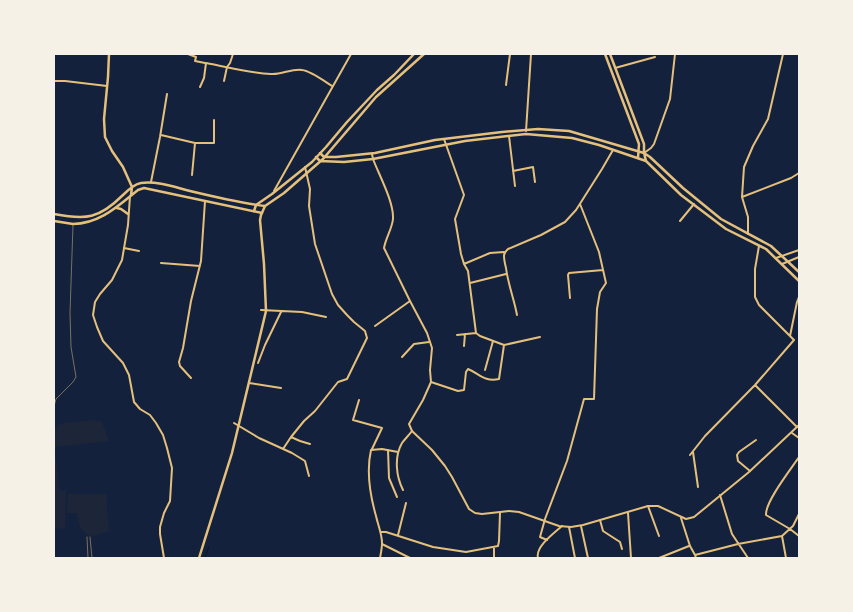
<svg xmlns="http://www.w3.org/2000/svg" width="853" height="612" font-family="Bitter,serif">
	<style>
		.green { fill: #1d2539 }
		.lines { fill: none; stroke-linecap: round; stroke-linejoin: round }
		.stream { stroke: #0b132b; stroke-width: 1 }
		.service { stroke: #e5c07b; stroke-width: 0.5 }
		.minor { stroke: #e5c07b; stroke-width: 2 }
		.tertiary { stroke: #e5c07b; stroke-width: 2 }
		.secondary { stroke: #e5c07b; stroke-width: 2.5 }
		.primary { stroke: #e5c07b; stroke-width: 2.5 }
	</style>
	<rect width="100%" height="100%" fill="#14213d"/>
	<path class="green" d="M93,420L102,422L109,441L54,447L60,491L66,490L65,529L54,528V432L58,425L66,423Z
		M68,494H106L109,531L90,537L80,528L77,513H67Z"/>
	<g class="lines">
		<path class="stream" d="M206,558L205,556L209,547"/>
		<path class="service" d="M54,406L56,399L73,382L76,377L71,347L70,313L73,225
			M87,537L88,558
			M90,537L92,558"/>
		<path class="minor" d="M188,54L196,57L195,61L205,63
			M798,54H799
			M615,68L655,57
			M54,81H65L107,86
			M224,81L227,67L230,63L233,54
			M506,85L510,54
			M200,87L204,78L206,63C228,67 249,73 271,74C281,75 293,68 302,70C311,71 324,81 332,86
			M526,131L531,54
			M161,135L195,143H214V120
			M509,136L515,186
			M444,139L464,195L455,219L461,254L464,264L468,271L476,333L480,336L504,345L540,337
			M644,153L651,148L654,144L670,99L675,54
			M513,171L533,167L535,182
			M192,175L195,143
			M151,182L160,137L167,94
			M274,191L351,54
			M742,197L744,167L753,146L768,119L783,54
			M680,221L694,204
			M748,234V217L742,197L791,178L799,173
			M124,248L139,251
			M161,263L200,266
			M464,264L490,253L504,252
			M470,283L506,274
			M570,298L568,275L569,273L603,270
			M261,310L302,312L326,317
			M517,315C514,299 508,284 506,268C505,264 504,260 504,256C504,252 505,252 508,249L541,235L565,222L576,210L602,169L613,150
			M375,326L410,301
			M457,335L476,333
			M790,336L797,302L799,297
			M464,346L465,334
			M402,357L414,344L429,342
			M258,363L265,345L281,312
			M485,370L493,341
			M191,378L180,366L179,362L183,348L191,301L201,261L205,201
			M431,382L458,391L464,390L466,372L468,369C480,374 484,382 499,379L504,345
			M249,383L281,388
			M755,385L797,427
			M359,400L353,420L382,428L372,449
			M234,423L259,438L292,453L305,461L309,476
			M792,433L799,438
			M291,437L300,441L310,444
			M283,449L291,437L304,421L315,411L338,382L347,379L367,338L365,331L354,322L347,315L338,305L332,294L315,244L309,206L310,189L305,167
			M388,450L389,478L397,497
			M693,452L698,487
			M690,455L705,436L755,385L794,340L759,305L755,297V269L759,246
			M799,457C791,469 765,502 766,515L790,529L799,536
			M750,471L738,461L737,455L739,452L756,440
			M403,490C396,476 394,457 402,443C405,439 409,435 412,431
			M720,495L732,534L748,558
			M648,506L659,536
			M628,513L631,558
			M681,518L690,546L695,555L696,558
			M600,520L603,531L620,542L622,549
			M581,526L588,558
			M569,527L575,558
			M381,532H386L433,547L466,552L498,546L499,541L500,513
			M398,535L406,503
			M782,536L786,558
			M547,540L540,537L545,519L567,461L584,399H594L597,309L600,292L606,283L599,252L580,204
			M382,544L410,558
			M494,548V558
			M695,555L738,544L782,536L793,526L799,514
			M380,558C381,553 382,548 382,543C382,534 378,525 376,516C370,495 366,472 371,450L382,449L398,452
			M538,558C535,547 554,533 562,526
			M551,558H563
			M659,558L689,546"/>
		<path class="tertiary" d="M372,154L373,159C379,175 394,202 393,219C392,229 386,237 384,248L410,301L427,333L432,348L430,370L431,382L423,400L409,424L412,431L432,450L445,466L452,477L469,509L475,513L482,514L509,511L519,512L559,526L571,527L583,525L648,506H658L686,519L694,517L749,472L799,425
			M130,196L128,225L122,260L112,280L100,294L95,302L93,315L97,327L103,341L123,363L129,375L134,402L140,409L150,415L156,423L163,435L167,448L172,468L170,501L164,513L160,527V534L164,558
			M776,258L799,250
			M782,264L799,257"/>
		<path class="secondary" d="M109,54L108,77L104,119L105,137L112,151L123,167L132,187L131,195
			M117,208L121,209L128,214
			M54,214C86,220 99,219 123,195C128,190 134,184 141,183C158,181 174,187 190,191C215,197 240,203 265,206
			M54,221C60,222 67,223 73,224C100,224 119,205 138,190L144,188L262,213"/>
		<path class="primary" d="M605,54L639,144L638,158
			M610,54L644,144V153L646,161L681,195L726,229L766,249L799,281
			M320,153L324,157H336L375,153L435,140L502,132L538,129L569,131L644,153L650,157L683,188L721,219L771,246L799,272
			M316,157L320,161L344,162L373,159L465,141L526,134L572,138L599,145L646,161
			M254,211L256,205L272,194L312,162L326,147L347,122L377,90L394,75L414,54
			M199,558L232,453L266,311L264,264L260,220L261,215L265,206L284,193L323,159L376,97L424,54"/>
	</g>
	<rect width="853" height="612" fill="none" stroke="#f6f1e7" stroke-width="110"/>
</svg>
